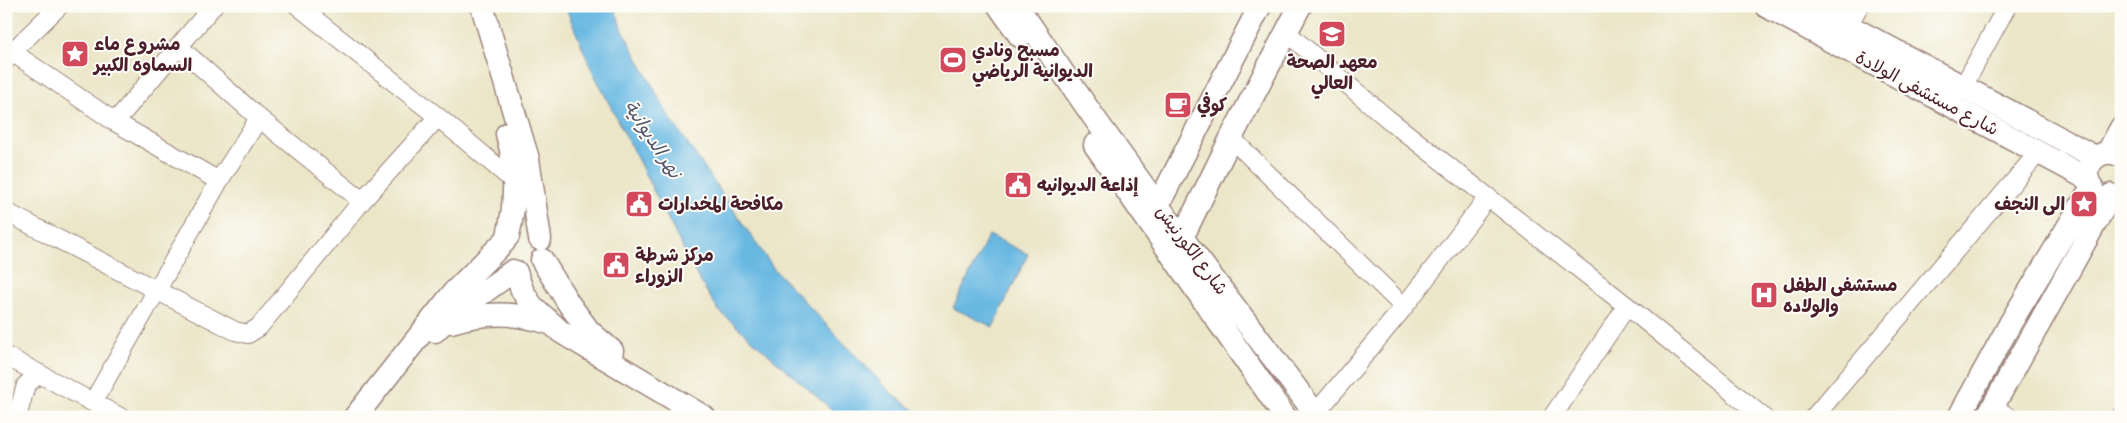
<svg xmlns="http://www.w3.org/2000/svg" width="2127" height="423" font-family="Itim,'Playpen Sans Arabic',sans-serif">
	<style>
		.water { fill: #67b8e2; stroke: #586c86 }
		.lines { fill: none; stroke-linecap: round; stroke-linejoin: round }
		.minor-casing { stroke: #9a827a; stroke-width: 20 }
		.major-casing { stroke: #9a827a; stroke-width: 25 }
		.minor { stroke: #fff; stroke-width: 18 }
		.major { stroke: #fff; stroke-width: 22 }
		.labels { text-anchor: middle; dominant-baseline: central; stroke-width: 4; stroke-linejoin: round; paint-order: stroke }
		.poi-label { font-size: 18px; font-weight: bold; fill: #4a1f2b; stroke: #fdfcf7; text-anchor: start }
		.street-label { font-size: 18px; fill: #4a1f2b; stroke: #fdfcf7 }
		.water-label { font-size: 19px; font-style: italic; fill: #54556b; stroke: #fdfcf7 }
	</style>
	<rect width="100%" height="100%" fill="#fdfcf7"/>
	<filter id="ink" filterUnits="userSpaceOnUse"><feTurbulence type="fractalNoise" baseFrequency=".02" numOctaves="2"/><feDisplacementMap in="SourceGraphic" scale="10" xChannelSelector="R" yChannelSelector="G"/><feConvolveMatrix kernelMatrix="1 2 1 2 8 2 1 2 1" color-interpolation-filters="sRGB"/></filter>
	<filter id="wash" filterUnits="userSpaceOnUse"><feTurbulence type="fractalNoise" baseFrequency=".0096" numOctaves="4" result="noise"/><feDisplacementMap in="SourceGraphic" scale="20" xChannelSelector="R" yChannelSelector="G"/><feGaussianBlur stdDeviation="1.12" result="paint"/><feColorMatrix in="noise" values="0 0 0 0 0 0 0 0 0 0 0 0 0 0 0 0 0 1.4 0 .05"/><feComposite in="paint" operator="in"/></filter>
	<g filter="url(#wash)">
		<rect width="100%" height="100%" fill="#ebe6c8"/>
		<path class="water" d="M565,6H614L621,27L668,115L774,269L891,393L924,417H840L718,310L697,276L591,68Z
			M989,235L1028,254L993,327L953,308Z"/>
	</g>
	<g filter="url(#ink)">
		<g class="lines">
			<defs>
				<path id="minor" d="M298,6L438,117L515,182
					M1848,26L1859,6
					M1286,32L1388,119L1627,306L1763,417
					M180,48L259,118L362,201
					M12,52L115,122L219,181
					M6,60L12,52L59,6
					M1963,87L2007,6
					M115,122L213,6
					M1231,138L1404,307
					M6,212L235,331L248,334L259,327L362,201L438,117
					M6,356L120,417
					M93,402L219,181L259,118
					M1992,407L2009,417
					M1316,413L1404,307L1488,197
					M17,417L26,385L39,374
					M1552,417L1627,306
					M1814,417L2038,153
					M2121,417V416"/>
				<path id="major" d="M482,6L528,159L540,239
					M999,6L1020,36
					M1017,6L1095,119L1158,206L1318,417
					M1766,6L2088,179
					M1811,6L2095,157
					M507,134C517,168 516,202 508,236
					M1095,145L1285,417
					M2108,152L2121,128
					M2088,169C2093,154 2108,149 2121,156
					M1152,217L1260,6
					M1176,250L1231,138L1300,6
					M542,260L569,304L589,331L612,351
					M516,272L522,290L532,306L561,332L704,417
					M451,322C484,312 517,312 549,323
					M435,331L449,317L513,271
					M355,417L454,292L504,242
					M1959,417L2011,322L2092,187
					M1987,417L2111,195"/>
			</defs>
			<use href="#minor" class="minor-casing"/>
			<use href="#major" class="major-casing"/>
			<use href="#minor" class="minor"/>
			<use href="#major" class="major"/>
		</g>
	</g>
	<defs>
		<symbol id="university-square" viewBox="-11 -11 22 22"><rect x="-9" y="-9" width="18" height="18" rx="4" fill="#d1495b" stroke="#fdfcf7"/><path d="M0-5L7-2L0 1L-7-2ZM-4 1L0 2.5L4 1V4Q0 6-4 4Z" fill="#fff"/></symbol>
		<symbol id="sight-square" viewBox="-11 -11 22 22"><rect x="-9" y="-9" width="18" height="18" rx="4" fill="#d1495b" stroke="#fdfcf7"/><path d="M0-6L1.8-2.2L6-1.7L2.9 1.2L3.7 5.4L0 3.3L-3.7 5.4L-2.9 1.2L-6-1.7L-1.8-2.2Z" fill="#fff"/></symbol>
		<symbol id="stadium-square" viewBox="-11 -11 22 22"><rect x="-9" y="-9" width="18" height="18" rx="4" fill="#d1495b" stroke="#fdfcf7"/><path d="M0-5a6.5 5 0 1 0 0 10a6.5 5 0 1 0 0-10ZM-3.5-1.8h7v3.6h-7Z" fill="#fff"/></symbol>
		<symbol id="cafe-square" viewBox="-11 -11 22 22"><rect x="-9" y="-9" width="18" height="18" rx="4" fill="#d1495b" stroke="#fdfcf7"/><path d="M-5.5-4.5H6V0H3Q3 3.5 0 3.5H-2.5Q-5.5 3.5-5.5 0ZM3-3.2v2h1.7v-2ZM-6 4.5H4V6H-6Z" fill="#fff"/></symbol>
		<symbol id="civic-square" viewBox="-11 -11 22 22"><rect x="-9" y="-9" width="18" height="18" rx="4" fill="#d1495b" stroke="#fdfcf7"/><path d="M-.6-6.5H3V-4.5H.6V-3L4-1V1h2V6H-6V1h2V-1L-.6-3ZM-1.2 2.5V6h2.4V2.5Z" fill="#fff"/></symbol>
		<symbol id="hospital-square" viewBox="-11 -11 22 22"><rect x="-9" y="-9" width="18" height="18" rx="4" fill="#d1495b" stroke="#fdfcf7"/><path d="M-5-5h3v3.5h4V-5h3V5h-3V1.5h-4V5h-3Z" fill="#fff"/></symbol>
	</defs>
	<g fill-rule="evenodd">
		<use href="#university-square" x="1316" y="18" width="32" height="32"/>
		<use href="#sight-square" x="59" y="38" width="32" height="32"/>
		<use href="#stadium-square" x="937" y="44" width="32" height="32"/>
		<use href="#cafe-square" x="1162" y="89" width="32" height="32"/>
		<use href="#civic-square" x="1002" y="169" width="32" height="32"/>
		<use href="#civic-square" x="623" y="188" width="32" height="32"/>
		<use href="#sight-square" x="2068" y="188" width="32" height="32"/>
		<use href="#civic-square" x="600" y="249" width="32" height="32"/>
		<use href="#hospital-square" x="1748" y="279" width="32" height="32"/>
	</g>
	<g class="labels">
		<g class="poi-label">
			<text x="94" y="44">مشروع ماء<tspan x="94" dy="21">السماوه الكبير</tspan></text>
			<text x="972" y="50">مسبح ونادي<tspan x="972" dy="21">الديوانية الرياضي</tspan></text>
			<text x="1332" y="62" text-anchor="middle">معهد الصحة<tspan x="1332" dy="21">العالي</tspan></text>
			<text x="1197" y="105">كوفي</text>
			<text x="1037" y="185">إذاعة الديوانيه</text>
			<text x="658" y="204">مكافحة المخدارات</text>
			<text x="2065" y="204" text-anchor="end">الى النجف</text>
			<text x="635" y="255">مركز شرطة<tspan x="635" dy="21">الزوراء</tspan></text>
			<text x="1783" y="285">مستشفى الطفل<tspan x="1783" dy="21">والولاده</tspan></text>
		</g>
		<g class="street-label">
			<text transform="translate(1927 93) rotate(28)">شارع مستشفى الولادة</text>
			<text transform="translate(1192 250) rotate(53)">شارع الكورنيش</text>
		</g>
		<g class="water-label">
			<text transform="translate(653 139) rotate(57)">نهر الديوانية</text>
		</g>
	</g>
	<rect width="2127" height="423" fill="none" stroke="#fdfcf7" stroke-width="25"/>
</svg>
